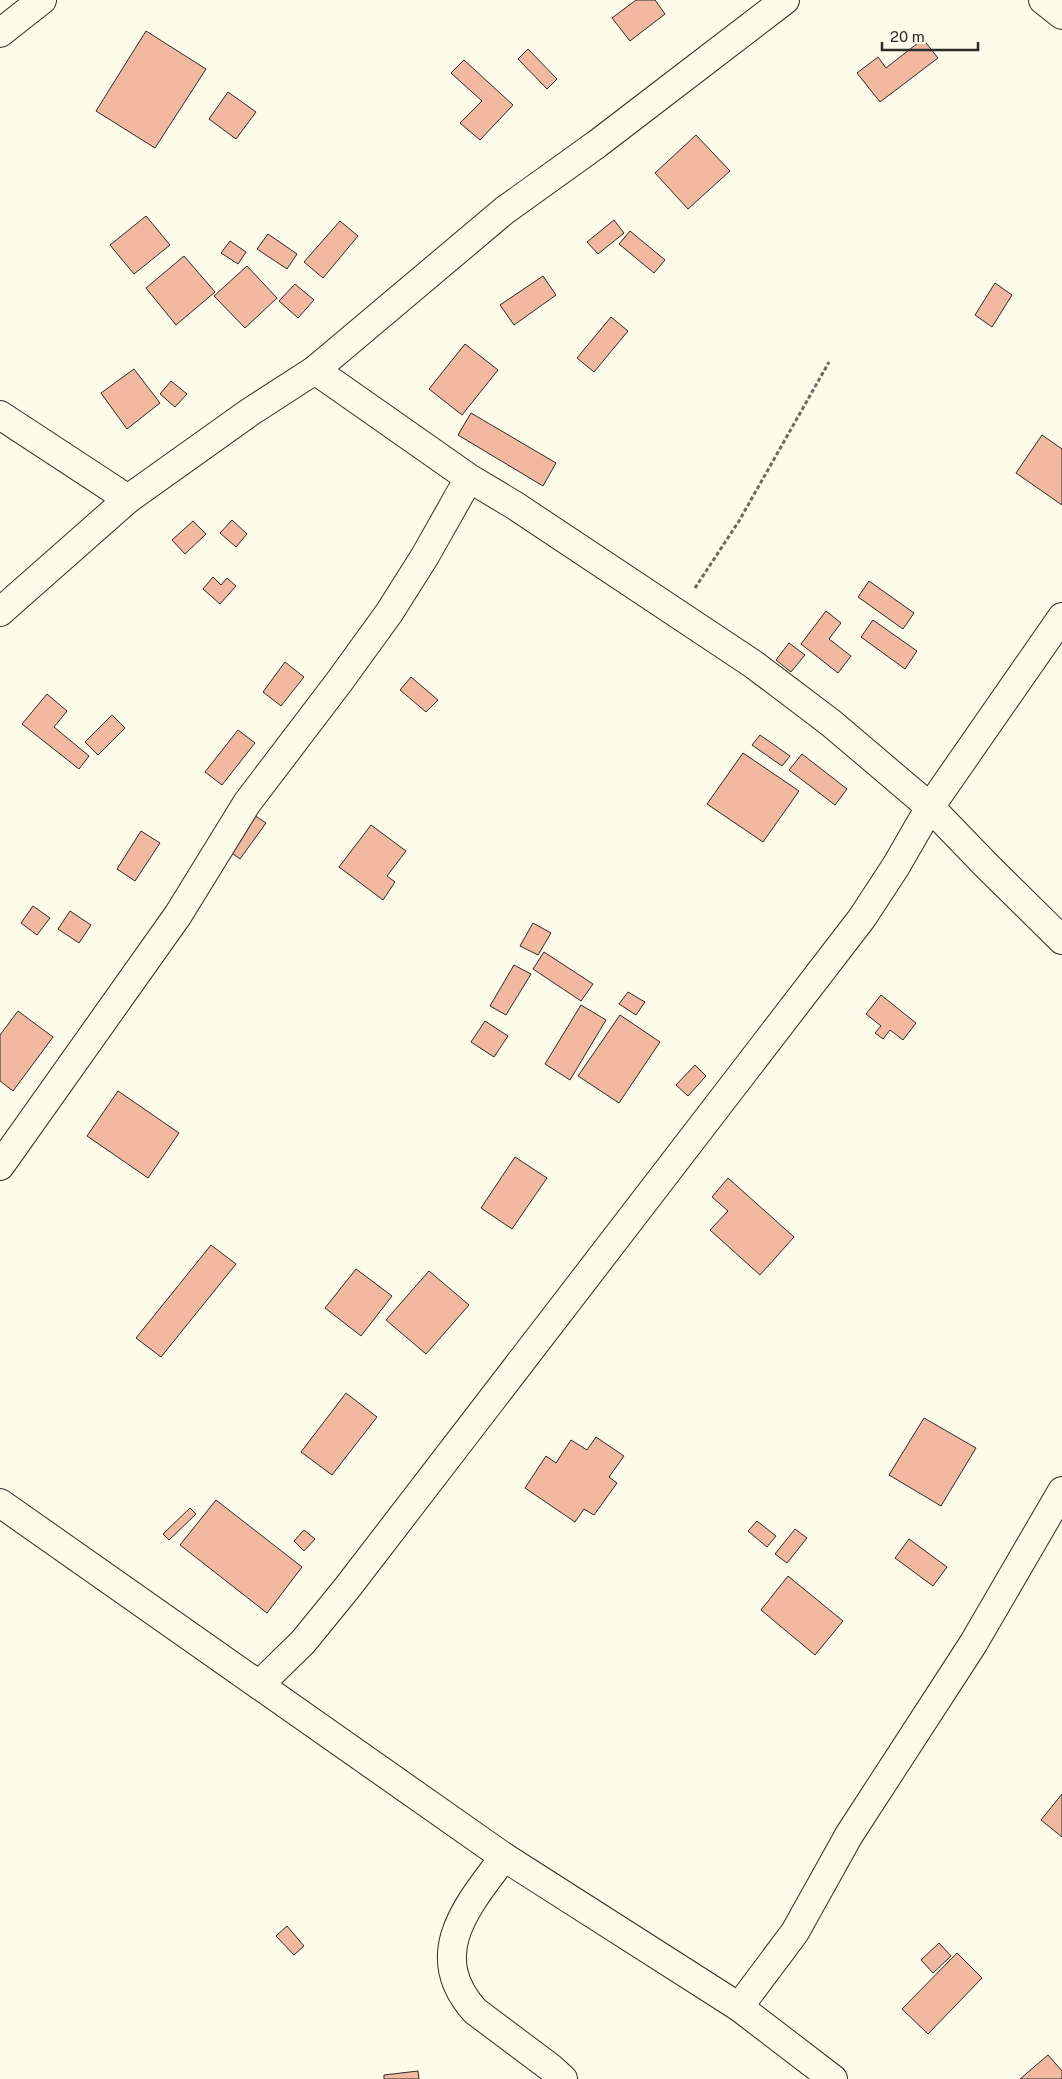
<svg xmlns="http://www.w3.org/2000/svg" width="1062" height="2079" font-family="'Public Sans',sans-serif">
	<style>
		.building { fill: #f2b8a0; stroke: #2b2b2b }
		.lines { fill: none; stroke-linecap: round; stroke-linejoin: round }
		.minor-casing { stroke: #2b2b2b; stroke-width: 30 }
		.tertiary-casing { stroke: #2b2b2b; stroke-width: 30 }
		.path { stroke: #6a6964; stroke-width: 3; stroke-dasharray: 4 2.5; stroke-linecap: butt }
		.minor { stroke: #fdfbea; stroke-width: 28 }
		.tertiary { stroke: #fdfbea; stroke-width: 28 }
	</style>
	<rect width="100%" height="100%" fill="#fdfbea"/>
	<path class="building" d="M636,0H655L665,14L630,41L612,18Z
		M146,31L206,69L155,148L96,111Z
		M923,39L938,58L880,102L857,73L878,57L886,68Z
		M528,49L557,79L547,89L518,59Z
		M464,60L513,105L480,140L460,123L482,101L451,73Z
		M228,92L256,112L236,139L209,119Z
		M696,135L730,171L688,209L655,173Z
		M146,216L170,245L134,274L110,245Z
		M614,220L624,233L598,254L587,242Z
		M340,221L358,236L323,278L304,262Z
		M630,231L665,260L654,273L619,244Z
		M268,234L297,254L287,269L257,249Z
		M230,241L246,252L238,264L221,253Z
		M184,256L215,292L176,325L146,288Z
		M247,266L277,298L245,328L214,296Z
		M543,276L556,295L514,325L500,305Z
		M995,283L1012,295L992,327L975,315Z
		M295,284L314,300L298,318L279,301Z
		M611,317L628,331L594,372L577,358Z
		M465,344L498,370L462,415L429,389Z
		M134,369L160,403L127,429L101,393Z
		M171,381L187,394L175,407L160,394Z
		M471,413L556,463L543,486L458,435Z
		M1042,435L1062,449V505L1016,473Z
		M232,520L247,534L236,547L220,533Z
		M193,521L206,534L185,554L172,540Z
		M213,577L221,585L227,578L236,586L220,604L203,589Z
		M869,581L914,613L903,629L858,597Z
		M826,611L841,623L829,639L851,656L838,673L801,644Z
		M873,620L917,651L905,669L861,637Z
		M789,643L805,655L791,672L776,660Z
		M285,662L304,677L281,706L263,692Z
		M411,677L438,700L426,712L400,690Z
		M47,694L67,711L54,727L89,756L79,769L22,724Z
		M112,715L125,728L98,755L85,742Z
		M238,730L255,743L222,785L205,772Z
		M760,735L790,756L782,766L752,745Z
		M743,753L799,791L763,842L707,804Z
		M802,754L847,789L835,805L789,770Z
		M248,811L266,823L240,859L222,846Z
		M371,825L406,851L387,876L395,882L383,900L339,867Z
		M141,831L160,843L135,881L117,869Z
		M33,906L50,918L37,935L21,923Z
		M70,911L91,925L79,943L58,929Z
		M533,923L551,933L538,955L520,946Z
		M544,952L593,984L581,1001L533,969Z
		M514,965L531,974L506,1015L490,1006Z
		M628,992L645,1002L636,1015L619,1004Z
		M881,995L916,1023L903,1040L890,1030L883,1039L875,1033L881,1026L866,1014Z
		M581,1005L606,1020L570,1080L545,1064Z
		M18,1011L53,1037L13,1091L0,1081V1035Z
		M620,1015L660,1042L619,1103L578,1076Z
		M485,1021L508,1036L494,1057L471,1042Z
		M695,1065L706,1076L688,1096L676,1085Z
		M118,1091L179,1133L148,1178L87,1136Z
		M515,1157L547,1178L512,1229L481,1208Z
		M728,1178L794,1237L760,1275L710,1230L728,1211L712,1197Z
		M211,1245L236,1264L161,1357L136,1338Z
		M356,1269L392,1296L361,1336L325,1308Z
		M429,1271L469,1305L426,1354L386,1320Z
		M346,1393L377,1417L332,1475L301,1452Z
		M924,1418L976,1448L941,1506L889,1475Z
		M596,1437L624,1456L609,1477L617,1483L594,1515L584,1509L575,1522L525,1488L546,1456L556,1463L571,1440L587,1450Z
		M216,1500L302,1567L267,1613L180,1545Z
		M190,1508L196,1514L169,1540L163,1534Z
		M757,1521L776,1536L767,1547L748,1531Z
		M795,1529L807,1538L787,1563L775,1554Z
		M304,1530L315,1539L304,1551L294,1541Z
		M909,1539L947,1567L933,1586L895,1558Z
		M788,1576L843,1621L815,1655L761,1610Z
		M1062,1794V1837L1041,1820Z
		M287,1926L304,1946L294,1955L276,1936Z
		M939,1943L951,1956L933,1973L921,1960Z
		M957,1953L982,1978L928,2034L902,2009Z
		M1048,2055L1062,2071V2079H1020Z
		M418,2071L419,2079H384V2075Z"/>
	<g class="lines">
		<defs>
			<path id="minor" d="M1043,0L1062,15
				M0,33L42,0
				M315,370L469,478L514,505L753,664L831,723L930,807L986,865L1062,940
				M0,415L128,499
				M0,1166L178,915L247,803L339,682L389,613L425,556L469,478
				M259,1685L303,1642L347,1588L862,918L896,866L930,807L1062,617
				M504,1857C468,1905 424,1954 475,2011L551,2068L563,2079
				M739,2007L795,1932L849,1835L973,1644L1062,1491"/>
			<path id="tertiary" d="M0,612L128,499L250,412L315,370L505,210L597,144L785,0
				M0,1503L504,1857L739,2007L833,2079"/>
		</defs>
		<use href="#minor" class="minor-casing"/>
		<use href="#tertiary" class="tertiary-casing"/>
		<path class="path" d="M695,588L739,521L829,362"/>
		<use href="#minor" class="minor"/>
		<use href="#tertiary" class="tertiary"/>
	</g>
	<path d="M882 42v8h96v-8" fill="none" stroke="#2b2b2b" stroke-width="2.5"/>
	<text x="890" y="42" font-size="15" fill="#2b2b2b" stroke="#fdfbea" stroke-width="4" paint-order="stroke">20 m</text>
</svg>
